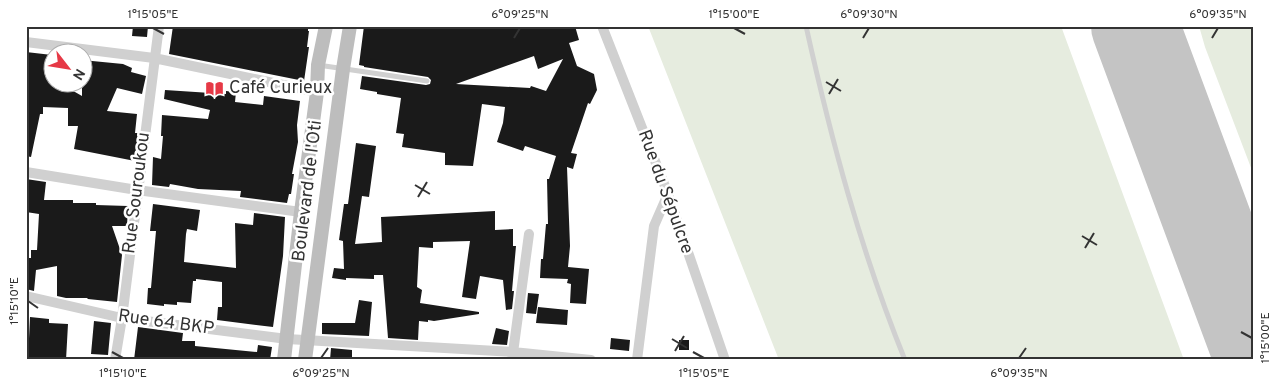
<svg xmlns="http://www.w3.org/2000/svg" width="1279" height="386" font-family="Overpass,sans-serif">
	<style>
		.green { fill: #e6ecdf }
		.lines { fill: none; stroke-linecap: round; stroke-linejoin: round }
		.runway { stroke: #c4c4c4; stroke-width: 88 }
		.building { fill: #1a1a1a; fill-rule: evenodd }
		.lane { stroke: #d0d0d0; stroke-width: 5 }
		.street { stroke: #d0d0d0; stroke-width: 10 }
		.secondary { stroke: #bdbdbd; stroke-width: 14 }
		.ticks { fill: none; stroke: #333; stroke-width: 2 }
		.labels { text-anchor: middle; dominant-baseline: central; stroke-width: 5; stroke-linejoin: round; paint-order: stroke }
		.poi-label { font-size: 18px; fill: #333; stroke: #fff; text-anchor: start }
		.street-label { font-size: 18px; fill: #333; stroke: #fff }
		.neatline { fill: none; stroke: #333; stroke-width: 2 }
		.ticks-label { font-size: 12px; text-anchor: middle; fill: #333 }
	</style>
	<rect width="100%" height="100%" fill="#fff"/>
	<path class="green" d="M648,26H1061L1184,360H779Z
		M1199,26H1253V173L1205,47Z"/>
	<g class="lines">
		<path class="runway" d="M1135,26L1253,344"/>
	</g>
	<path class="building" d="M133,26H148L147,37L132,36Z
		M173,26H308V31H309L307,47H309L304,81L169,54Z
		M364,26H530L543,28V26H575L579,40L569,43L577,66L594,74L597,90L590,104L588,103L571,153L577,154L573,169L567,167L570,246L568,267L589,269L586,304L570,303L571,284L567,283L568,279L540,278L541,259H543L546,224H548L547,179H549L556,156L525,146L523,151L497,142L503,123L505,107L482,104L473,166L445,165V153L402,147L404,134L396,133L401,98L377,94V92L360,89L362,76L426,85L430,84L431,80L428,77L364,67V66L359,65ZM534,56L538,69L563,59L546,91L531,86L530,88L456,84Z
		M26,52L52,55V82L61,84L82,96V60L123,64L132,68L131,72L146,76L142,94L117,88L107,111L137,114L135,133H138L135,161L74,149L78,126H68V108L43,107V114H40L31,157L26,156Z
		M165,90L226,94V91L236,92L235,102L263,105L264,96L300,101L297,125L298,142L292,174H294L291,194H289L287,203L240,197L241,191L198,189L170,184L169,187L152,185L153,157L161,159L163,136H161L162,115L208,119L210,110L164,99Z
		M356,143L376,146L369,197L362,196L355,244L382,242L381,217L495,211V230L513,229V246H516L512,291H514L512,309L506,310L503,280L480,276L476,299L462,297L470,241L433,242V248L419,247L417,287L422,290L420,303L479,312V314L434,321L428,320V322L419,321L418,340L388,338L383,275H374V279L346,278V280L332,278L334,268L344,269L343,241L339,240L344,204H348Z
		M26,179L46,182L44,200H73V203H96V205L128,206L127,226H112L122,255L117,302L88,299L87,298H66L57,296V266L36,270L34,291L26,289V258H31V250H37L39,214L26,212Z
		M153,204L200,210L197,231L187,229L186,234L184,262L236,268L235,223L253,225L254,213L285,217L283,256L273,327L217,320L218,307H222V282L196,279V281H193L191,303L177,302V305L164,304V306L147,304L148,288H151L156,231H150Z
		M528,293L539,294L536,314L526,313Z
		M359,300L372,302L369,336L322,334V323H355Z
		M538,307L568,310L567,325L536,323Z
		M30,317L49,319V323L68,324L66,360H28Z
		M94,321L111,323L108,355L91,354Z
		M138,327L183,333L182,341H195V346L257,352L258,345L272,347L270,360H210V358H180L179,360H134Z
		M496,328L509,331L507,345L492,344Z
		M611,338L630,340L629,351L610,349Z
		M679,340H689V350H679Z
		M331,348L352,350V360H330Z"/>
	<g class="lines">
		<path class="lane" d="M806,26C831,139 861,252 905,360
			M318,65L427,81"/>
		<path class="street" d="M602,26L668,194L725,360
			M26,42L154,58L317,92
			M26,172L137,190L301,212
			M26,296L122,318L287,339L513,352L591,360
			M115,360L122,318L159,26
			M512,360L529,234
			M637,360L654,226L668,194"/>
		<path class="secondary" d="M284,360L301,212L317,92L318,65L326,26
			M305,360L343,69L350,26"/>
	</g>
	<path class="ticks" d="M153,28L164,34M734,28L745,34M514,38L520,28M863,38L869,28M1212,38L1218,28M826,82L841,91M829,94L838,79M415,185L430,194M418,197L427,182M1082,236L1097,245M1085,248L1094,233M28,301L38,308M1241,332L1252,338M672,339L687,348M675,351L684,336M112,352L123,358M693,352L704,358M321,358L328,348M1019,358L1026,348"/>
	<defs>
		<symbol id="library-bare" viewBox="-9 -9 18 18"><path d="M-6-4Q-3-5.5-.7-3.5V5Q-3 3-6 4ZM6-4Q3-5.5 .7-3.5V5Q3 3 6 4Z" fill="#e63946" stroke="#fff" stroke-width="2.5" paint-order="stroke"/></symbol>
	</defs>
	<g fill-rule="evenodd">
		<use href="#library-bare" x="202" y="76" width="25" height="25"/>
	</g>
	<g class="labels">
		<g class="poi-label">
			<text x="229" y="88">Café Curieux</text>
		</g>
		<g class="street-label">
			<text transform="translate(308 191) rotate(-83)">Boulevard de l'Oti</text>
			<text transform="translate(665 192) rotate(70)">Rue du Sépulcre</text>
			<text transform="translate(137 193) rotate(-83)">Rue Souroukou</text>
			<text transform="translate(166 323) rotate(8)">Rue 64 BKP</text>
		</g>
	</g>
	<rect width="1279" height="386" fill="none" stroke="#ffffff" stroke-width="55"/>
	<g transform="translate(68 68) rotate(121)"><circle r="24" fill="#ffffff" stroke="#adadad"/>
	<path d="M0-4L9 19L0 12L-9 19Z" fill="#e63946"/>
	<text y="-8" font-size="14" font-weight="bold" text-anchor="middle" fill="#333333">N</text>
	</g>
	<rect x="28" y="28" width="1224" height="330" class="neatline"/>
	<g class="ticks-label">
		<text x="153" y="18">1°15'05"E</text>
		<text x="520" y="18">6°09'25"N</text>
		<text x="734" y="18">1°15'00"E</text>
		<text x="869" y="18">6°09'30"N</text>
		<text x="1218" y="18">6°09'35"N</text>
		<text transform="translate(14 301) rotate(-90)" y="4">1°15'10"E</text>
		<text transform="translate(1265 338) rotate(-90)" y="4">1°15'00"E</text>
		<text x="123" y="377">1°15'10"E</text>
		<text x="321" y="377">6°09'25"N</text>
		<text x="704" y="377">1°15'05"E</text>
		<text x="1019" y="377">6°09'35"N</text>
	</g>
</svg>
